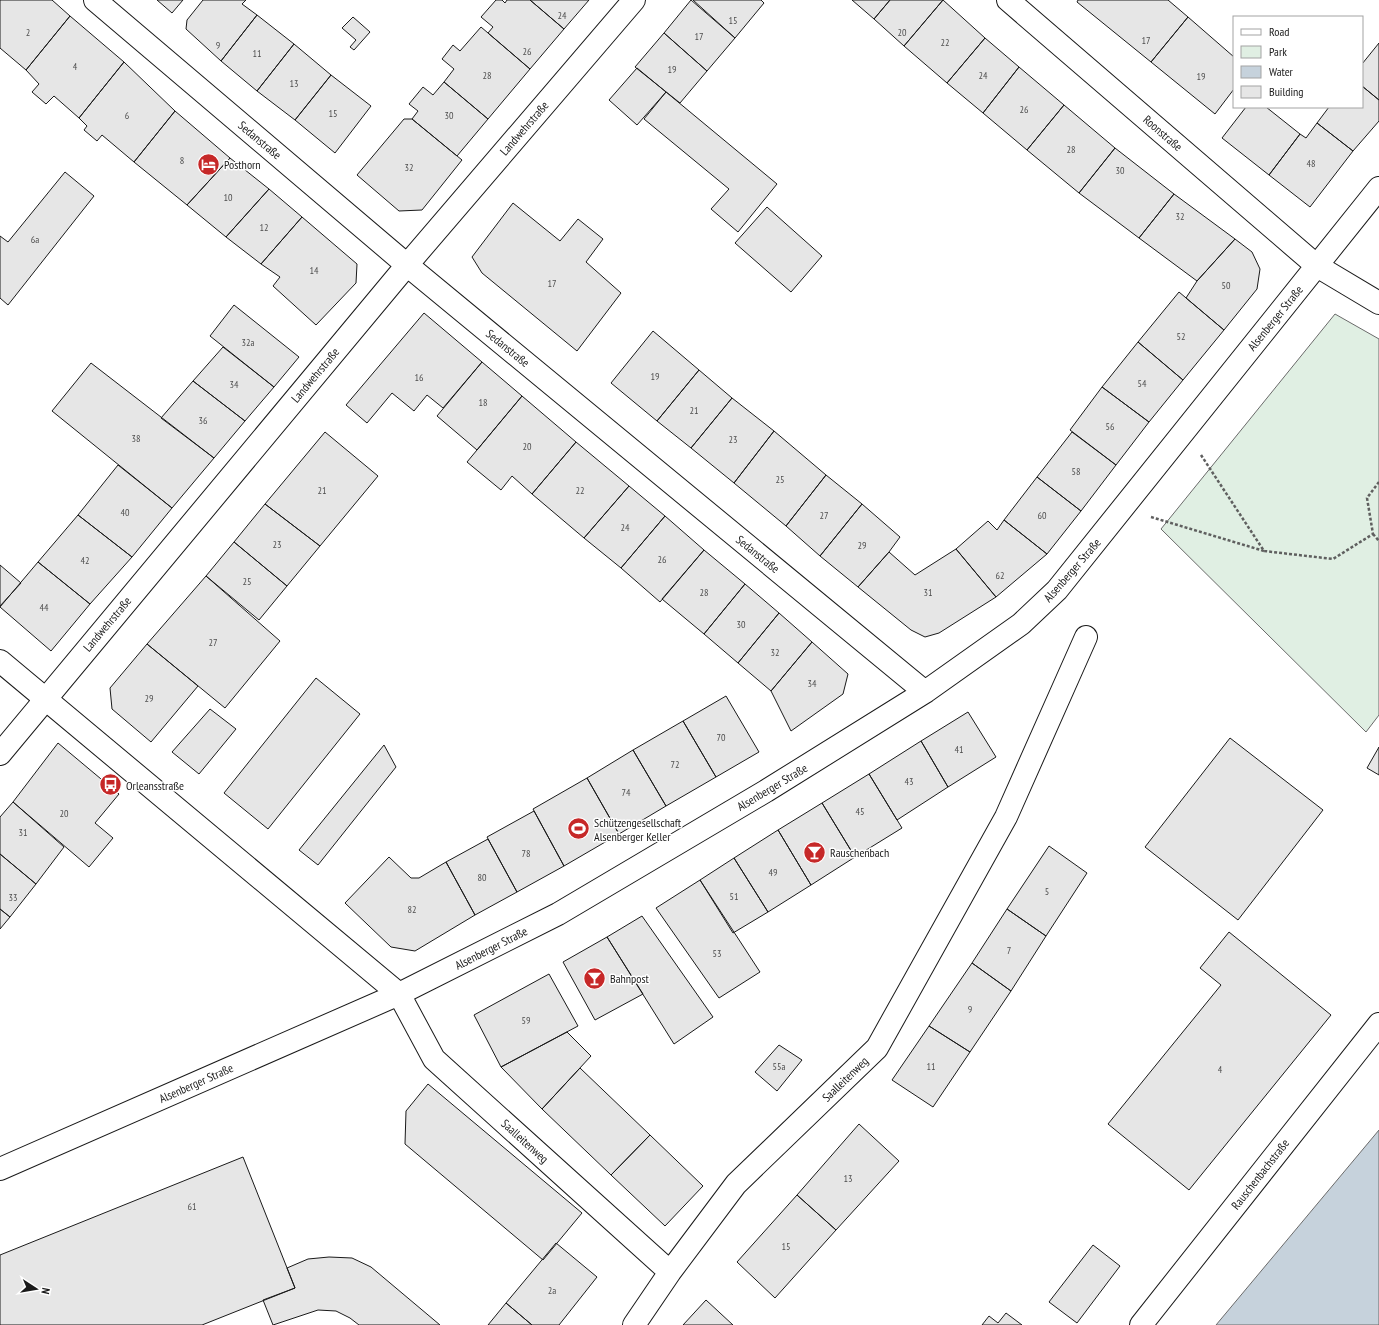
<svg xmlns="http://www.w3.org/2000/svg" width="1379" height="1325" font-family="'PT Sans Narrow',sans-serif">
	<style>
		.green { fill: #e0efe3; stroke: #6a6a6a }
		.water { fill: #c6d2dc; stroke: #6a6a6a }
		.building { fill: #e6e6e6; stroke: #1a1a1a }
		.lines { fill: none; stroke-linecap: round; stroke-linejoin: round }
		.minor-casing { stroke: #1a1a1a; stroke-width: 24 }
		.path { stroke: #5f5f5f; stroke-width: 2.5; stroke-dasharray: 3 2; stroke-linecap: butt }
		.minor { stroke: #fff; stroke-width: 22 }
		.labels { text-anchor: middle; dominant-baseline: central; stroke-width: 3; stroke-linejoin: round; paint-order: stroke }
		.number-label { font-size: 10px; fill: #4d4d4d }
		.street-label { font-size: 12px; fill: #1a1a1a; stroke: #fff }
		.poi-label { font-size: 12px; fill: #1a1a1a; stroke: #fff; text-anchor: start }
	</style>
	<rect width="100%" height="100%" fill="#fff"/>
	<path class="green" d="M1335,314L1379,339V715L1366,732L1161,529Z"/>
	<path class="water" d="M1379,1130V1325H1216Z"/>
	<path class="building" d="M0,0H52L70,16L26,70L0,48Z
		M157,0H183L172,13Z
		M203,0H246L242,4L257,15L221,61L186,29L187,20Z
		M496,0H502L505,3L507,0H530L564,29L530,69L488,33L493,27L481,17Z
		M530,0H589L564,29Z
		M691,0L735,38L707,71L664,33Z
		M693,0H761L764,3L735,38Z
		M852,0H890L874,19Z
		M890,0H943L904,46L874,19Z
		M943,0L985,38L947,83L904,46Z
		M1078,0H1168L1188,17L1151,62L1077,2Z
		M257,15L294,44L257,91L221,61Z
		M70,16L124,62L79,118L54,96L46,104L32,92L39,84L26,70Z
		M353,17L370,32L354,50L350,47L356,40L342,28Z
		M1188,17L1234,57V89L1215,114L1151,62Z
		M481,27L530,69L488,119L444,82L454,69L442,59L453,45L460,51Z
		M664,33L707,71L680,103L635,67Z
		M985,38L1019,67L983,113L947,83Z
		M1379,43V100L1362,86V64Z
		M294,44L331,75L295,120L257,91Z
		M124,62L175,111L134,162L102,135L97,141L84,130L87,126L79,118Z
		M1019,67L1064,105L1027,150L983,113Z
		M637,68L666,92L637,125L609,100Z
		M331,75L371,106L335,153L295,120Z
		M444,82L488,119L457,156L412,119L418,111L409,104L423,87L433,95Z
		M1362,86L1379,100V121L1353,151L1317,123L1329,107H1362Z
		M666,92L777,184L738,232L711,209L729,189L644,119Z
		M1064,105L1115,148L1079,193L1027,150Z
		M1246,107H1266L1300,134L1269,175L1222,138Z
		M175,111L230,158L187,205L134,162Z
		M404,119H412L462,160L422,210L399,211L357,175Z
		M1317,123L1353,151L1310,207L1269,175L1300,134L1306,138Z
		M1115,148L1174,194L1139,238L1079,193Z
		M230,158L269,189L226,237L187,205Z
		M65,172L94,196L8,305L0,298V236L8,242Z
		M269,189L302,217L261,264L226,237Z
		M1174,194L1235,239L1197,281L1139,238Z
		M513,203L560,241L578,219L603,239L586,262L621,293L577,351L482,273L472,257Z
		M767,207L822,256L791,292L735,243Z
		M302,217L357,264L356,283L316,325L273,286L280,277L261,264Z
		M1235,239L1252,252L1260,269L1257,289L1224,330L1186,298L1197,281Z
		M1179,292L1224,330L1183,380L1138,342Z
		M234,305L299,357L274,387L210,336Z
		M424,313L482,362L443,408L427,395L414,411L392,393L367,423L346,405Z
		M653,331L699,370L657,421L611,383Z
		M1138,342L1183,380L1149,422L1102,387Z
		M223,347L274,387L245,421L193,381Z
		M482,362L522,396L477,450L437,416Z
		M91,363L214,458L172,508L52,411Z
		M699,370L732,398L691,448L657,421Z
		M193,381L245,421L214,458L161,418Z
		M1102,387L1149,422L1116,465L1070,430Z
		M522,396L576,442L532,494L512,476L501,490L467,462Z
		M732,398L774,431L734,483L691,448Z
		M774,431L826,475L786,526L734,483Z
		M325,432L378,476L320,546L265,504Z
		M1072,432L1116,465L1081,511L1037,477Z
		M576,442L629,486L584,538L532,494Z
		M118,465L172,508L132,557L78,515Z
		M826,475L862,504L820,556L786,526Z
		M1037,477L1081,511L1047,554L1004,520Z
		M629,486L665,516L621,568L584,538Z
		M265,504L320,546L287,586L234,542Z
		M862,504L900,537L889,552L858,587L820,556Z
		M78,515L132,557L90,604L38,562Z
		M665,516L704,550L660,602L621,568Z
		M1004,520L1047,554L996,597L956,549L988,521L997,530Z
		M234,542L287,586L259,620L206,576Z
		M956,549L996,597L939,633L925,637L911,630L858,587L889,552L915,575Z
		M704,550L745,584L704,634L662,599Z
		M38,562L90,604L51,651L0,607Z
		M0,565L21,583L0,606Z
		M206,576L280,641L225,708L147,644Z
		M745,584L779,613L738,663L704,634Z
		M779,613L812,642L771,691L738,663Z
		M812,642L848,674L843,694L791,731L771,691Z
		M147,644L198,686L151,742L112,709L110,688Z
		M316,678L360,714L268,829L224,793Z
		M726,696L759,752L716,777L683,721Z
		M210,709L236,729L199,774L172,752Z
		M968,712L996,757L948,787L921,741Z
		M683,721L716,777L666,806L633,750Z
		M1230,738L1323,810L1238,920L1145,847Z
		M921,741L948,787L897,820L869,774Z
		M58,743L119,794L95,823L113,838L89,867L13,802Z
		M384,745L396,767L318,865L299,850Z
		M1379,747V775L1367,768Z
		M633,750L666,806L619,834L587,778Z
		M869,774L902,828L855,857L822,803Z
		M587,778L619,834L564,866L533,809Z
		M13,802L64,847L36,884L0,854V817Z
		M822,803L855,857L811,885L778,830Z
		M534,811L564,866L517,892L487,837Z
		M778,830L811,885L768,912L734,858Z
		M488,839L517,892L475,915L446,862Z
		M1049,846L1087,873L1046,936L1007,909Z
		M0,854L36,884L10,917L0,909Z
		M389,857L411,878H419L446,862L475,915L415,951L391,947L345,903Z
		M734,858L768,912L733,933L700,880Z
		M700,880L760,972L719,998L656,908Z
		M0,909L10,917L0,929Z
		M1007,909L1046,936L1011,991L972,963Z
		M642,916L713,1017L674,1044L607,937Z
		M1229,932L1331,1015L1189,1190L1108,1124L1221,985L1200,968Z
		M607,937L643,994L595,1020L563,962Z
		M972,963L1011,991L970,1052L929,1026Z
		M549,974L578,1026L501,1067L474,1015Z
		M929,1026L970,1052L933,1107L892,1080Z
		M567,1032L591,1056L542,1109L501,1067Z
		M779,1045L802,1060L777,1091L755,1072Z
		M580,1068L650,1135L611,1175L542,1109Z
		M428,1084L582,1213L543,1260L405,1144L406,1111Z
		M859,1124L899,1161L836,1230L797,1195Z
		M650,1135L703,1186L665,1226L611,1175Z
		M243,1157L295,1288L202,1325H0V1255Z
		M797,1195L836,1230L775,1298L737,1262Z
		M556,1243L597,1277L559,1325H532L506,1303Z
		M1093,1245L1120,1266L1077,1323L1049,1302Z
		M329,1257L352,1258L371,1267L440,1325H359L350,1318L336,1311L318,1310L273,1325L263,1300L295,1288L287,1268L308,1259Z
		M706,1300L733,1325H683Z
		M506,1303L532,1325H488Z
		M1006,1313L1022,1325H982L989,1316L998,1323Z"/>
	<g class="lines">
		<defs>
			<path id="minor" d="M95,0L407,265L925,692
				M1008,0L1317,266L1379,303
				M0,661L399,994L434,1059L670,1272
				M0,754L407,265L634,0
				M0,1169L399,994L558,914L766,791L925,692L1021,624L1057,590L1379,188
				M634,1325L670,1272L736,1184L877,1048L1006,817L1086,637
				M1141,1325L1379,1024"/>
		</defs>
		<use href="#minor" class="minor-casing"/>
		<path class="path" d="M1201,455L1264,551L1333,559L1373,534L1367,498L1379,482
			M1151,517L1264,551
			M1373,534L1379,541"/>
		<use href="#minor" class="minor"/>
	</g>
	<defs>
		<symbol id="hotel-disc" viewBox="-11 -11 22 22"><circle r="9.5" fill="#c62828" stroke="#fff"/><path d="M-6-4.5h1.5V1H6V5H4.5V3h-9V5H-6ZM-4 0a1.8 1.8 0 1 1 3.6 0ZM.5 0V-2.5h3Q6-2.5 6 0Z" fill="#fff"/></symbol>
		<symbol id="bus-disc" viewBox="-11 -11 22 22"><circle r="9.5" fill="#c62828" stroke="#fff"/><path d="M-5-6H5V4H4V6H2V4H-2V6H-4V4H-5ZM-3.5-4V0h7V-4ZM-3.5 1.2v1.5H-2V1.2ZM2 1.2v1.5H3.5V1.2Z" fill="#fff"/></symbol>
		<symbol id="stadium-disc" viewBox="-11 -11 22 22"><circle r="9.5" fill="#c62828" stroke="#fff"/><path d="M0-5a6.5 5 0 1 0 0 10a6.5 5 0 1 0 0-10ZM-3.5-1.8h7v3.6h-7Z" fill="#fff"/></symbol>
		<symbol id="bar-disc" viewBox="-11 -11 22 22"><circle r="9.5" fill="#c62828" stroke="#fff"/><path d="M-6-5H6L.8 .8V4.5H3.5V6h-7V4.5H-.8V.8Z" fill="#fff"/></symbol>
	</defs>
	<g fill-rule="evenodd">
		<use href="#hotel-disc" x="196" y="152" width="25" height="25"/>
		<use href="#bus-disc" x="98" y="772" width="25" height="25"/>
		<use href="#stadium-disc" x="566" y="816" width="25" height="25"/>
		<use href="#bar-disc" x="802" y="840" width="25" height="25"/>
		<use href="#bar-disc" x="582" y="966" width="25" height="25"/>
	</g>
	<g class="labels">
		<g class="number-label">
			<text x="562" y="15">24</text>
			<text x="733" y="20">15</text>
			<text x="28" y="32">2</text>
			<text x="902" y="32">20</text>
			<text x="699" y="36">17</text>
			<text x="1146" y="40">17</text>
			<text x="945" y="42">22</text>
			<text x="218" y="45">9</text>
			<text x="527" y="51">26</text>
			<text x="257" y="53">11</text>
			<text x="75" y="66">4</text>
			<text x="672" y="69">19</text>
			<text x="487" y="75">28</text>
			<text x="983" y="75">24</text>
			<text x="1201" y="76">19</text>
			<text x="294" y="83">13</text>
			<text x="1024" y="109">26</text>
			<text x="333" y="113">15</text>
			<text x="127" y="115">6</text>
			<text x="449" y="115">30</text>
			<text x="1071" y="149">28</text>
			<text x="182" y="160">8</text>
			<text x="1311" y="163">48</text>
			<text x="409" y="167">32</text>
			<text x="1120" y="170">30</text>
			<text x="228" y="197">10</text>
			<text x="1180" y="216">32</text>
			<text x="264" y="227">12</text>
			<text x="35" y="239">6a</text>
			<text x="314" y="270">14</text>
			<text x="552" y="283">17</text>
			<text x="1226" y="285">50</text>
			<text x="1181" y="336">52</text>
			<text x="248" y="342">32a</text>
			<text x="655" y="376">19</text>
			<text x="419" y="377">16</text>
			<text x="1142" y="383">54</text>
			<text x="234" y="384">34</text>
			<text x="483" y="402">18</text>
			<text x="694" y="410">21</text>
			<text x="203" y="420">36</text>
			<text x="1110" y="426">56</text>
			<text x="136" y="438">38</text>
			<text x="733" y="439">23</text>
			<text x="527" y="446">20</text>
			<text x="1076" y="471">58</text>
			<text x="780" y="479">25</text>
			<text x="322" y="490">21</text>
			<text x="580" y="490">22</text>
			<text x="125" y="512">40</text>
			<text x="824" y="515">27</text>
			<text x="1042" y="515">60</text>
			<text x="625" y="527">24</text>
			<text x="277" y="544">23</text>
			<text x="862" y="545">29</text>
			<text x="662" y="559">26</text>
			<text x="85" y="560">42</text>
			<text x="1000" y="575">62</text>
			<text x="247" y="581">25</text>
			<text x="704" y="592">28</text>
			<text x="928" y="592">31</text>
			<text x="44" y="607">44</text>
			<text x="741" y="624">30</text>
			<text x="213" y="642">27</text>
			<text x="775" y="652">32</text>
			<text x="812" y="683">34</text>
			<text x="149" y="698">29</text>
			<text x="721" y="737">70</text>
			<text x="959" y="749">41</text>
			<text x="675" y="764">72</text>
			<text x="909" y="781">43</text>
			<text x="626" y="792">74</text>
			<text x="860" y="811">45</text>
			<text x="64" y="813">20</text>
			<text x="23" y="832">31</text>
			<text x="526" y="853">78</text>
			<text x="773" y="872">49</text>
			<text x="482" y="877">80</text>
			<text x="1047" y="891">5</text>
			<text x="734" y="896">51</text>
			<text x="13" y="897">33</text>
			<text x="412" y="909">82</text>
			<text x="1009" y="950">7</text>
			<text x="717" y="953">53</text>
			<text x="970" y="1009">9</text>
			<text x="526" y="1020">59</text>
			<text x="779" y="1066">55a</text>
			<text x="931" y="1066">11</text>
			<text x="1220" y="1069">4</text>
			<text x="848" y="1178">13</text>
			<text x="192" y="1206">61</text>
			<text x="786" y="1246">15</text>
			<text x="552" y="1290">2a</text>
		</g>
		<g class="street-label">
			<text transform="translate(524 128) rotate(-49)">Landwehrstraße</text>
			<text transform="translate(1163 133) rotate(41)">Roonstraße</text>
			<text transform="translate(260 140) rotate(40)">Sedanstraße</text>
			<text transform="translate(1275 318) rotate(-51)">Alsenberger Straße</text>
			<text transform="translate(508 348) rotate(39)">Sedanstraße</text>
			<text transform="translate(315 375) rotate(-50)">Landwehrstraße</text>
			<text transform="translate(758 554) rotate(39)">Sedanstraße</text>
			<text transform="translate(1072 570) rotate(-49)">Alsenberger Straße</text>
			<text transform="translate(107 624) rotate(-50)">Landwehrstraße</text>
			<text transform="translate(772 787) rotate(-31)">Alsenberger Straße</text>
			<text transform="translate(491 948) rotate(-27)">Alsenberger Straße</text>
			<text transform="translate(845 1079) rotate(-44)">Saalleitenweg</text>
			<text transform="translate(196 1083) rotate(-24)">Alsenberger Straße</text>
			<text transform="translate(525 1141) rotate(42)">Saalleitenweg</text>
			<text transform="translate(1260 1174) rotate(-52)">Rauschenbachstraße</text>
		</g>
		<g class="poi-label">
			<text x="224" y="164">Posthorn</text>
			<text x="126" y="785">Orleansstraße</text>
			<text x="594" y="822">Schützengesellschaft<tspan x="594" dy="14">Alsenberger Keller</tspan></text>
			<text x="830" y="852">Rauschenbach</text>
			<text x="610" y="978">Bahnpost</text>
		</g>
	</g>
	<rect x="1233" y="16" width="130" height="92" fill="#ffffff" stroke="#a3a3a3"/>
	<rect x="1241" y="29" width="20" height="6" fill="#ffffff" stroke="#a3a3a3"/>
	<text x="1269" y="36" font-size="12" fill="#1a1a1a">Road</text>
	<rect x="1241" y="46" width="20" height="12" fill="#e0efe3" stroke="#a3a3a3"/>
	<text x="1269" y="56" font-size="12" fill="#1a1a1a">Park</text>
	<rect x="1241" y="66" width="20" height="12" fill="#c6d2dc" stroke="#a3a3a3"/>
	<text x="1269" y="76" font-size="12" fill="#1a1a1a">Water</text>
	<rect x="1241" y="86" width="20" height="12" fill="#e6e6e6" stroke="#a3a3a3"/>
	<text x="1269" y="96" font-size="12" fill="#1a1a1a">Building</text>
	<g transform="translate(36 1289) rotate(102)" stroke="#ffffff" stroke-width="3" paint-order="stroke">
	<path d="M0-3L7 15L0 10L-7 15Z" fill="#1a1a1a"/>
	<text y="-6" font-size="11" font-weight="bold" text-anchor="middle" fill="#1a1a1a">N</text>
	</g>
</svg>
